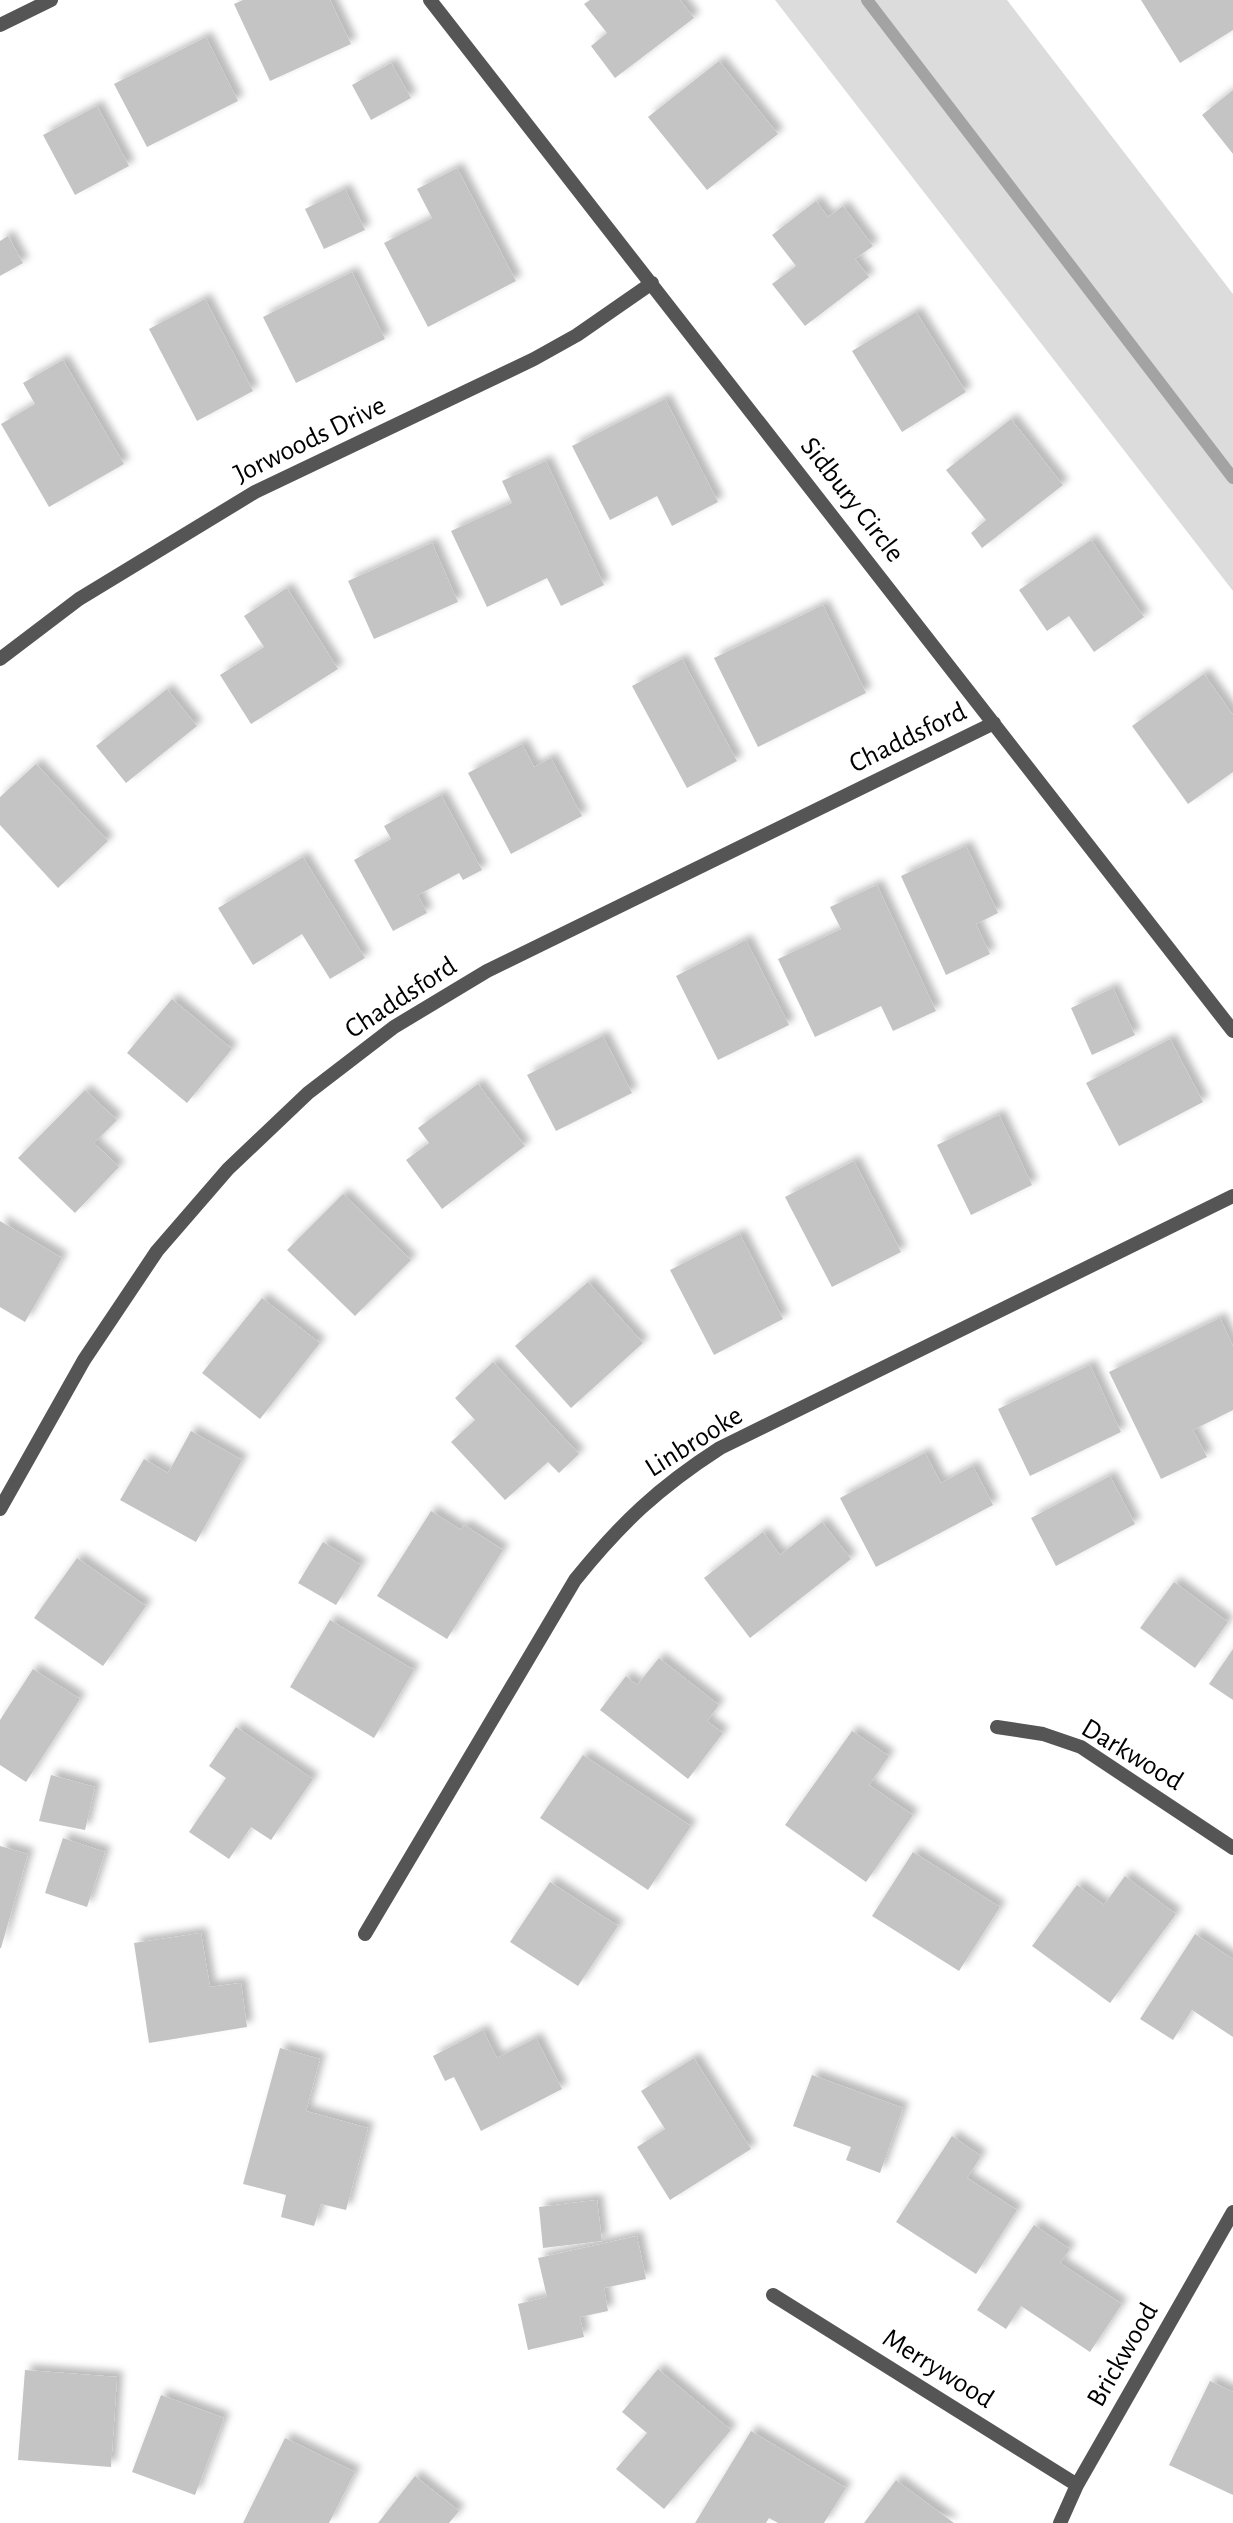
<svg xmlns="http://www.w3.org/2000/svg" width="1233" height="2523" font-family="'Alegreya Sans',sans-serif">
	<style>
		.green { fill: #dcdcdc }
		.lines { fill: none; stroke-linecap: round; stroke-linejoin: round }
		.stream { stroke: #a3a3a3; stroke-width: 12 }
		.building { fill: #c4c4c4; filter: url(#shadow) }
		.minor { stroke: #555; stroke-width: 14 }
		.labels { text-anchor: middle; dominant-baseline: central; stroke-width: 7; stroke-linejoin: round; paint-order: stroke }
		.street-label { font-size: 28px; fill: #000; stroke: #fff }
	</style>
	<defs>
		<filter id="shadow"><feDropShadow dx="6" dy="-6" stdDeviation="3.5" flood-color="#0004"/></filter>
	</defs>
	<rect width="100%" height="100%" fill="#fff"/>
	<path class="green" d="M775,0H1007L1233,294V591Z"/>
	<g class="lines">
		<path class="stream" d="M867,0L1233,478"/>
	</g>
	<path class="building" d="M243,0H330L351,44L270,81L234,4Z
		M590,0H680L694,18L615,78L591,46L607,33L584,4Z
		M1141,0H1233V30L1180,63Z
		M206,37L238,101L147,147L114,84Z
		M719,61L778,134L707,190L648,117Z
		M391,63L411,98L371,120L352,85Z
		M1233,90V154L1202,115Z
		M97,106L129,166L75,195L43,135Z
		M457,168L516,281L428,327L384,243L432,218L417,189Z
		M345,189L365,230L324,249L305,209Z
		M816,201L828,217L843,206L873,246L855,259L869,277L805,326L772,284L796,266L772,235Z
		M8,236L23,263L0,276V241Z
		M352,272L385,339L296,383L263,317Z
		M205,299L253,391L197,421L149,329Z
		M916,312L966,392L902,432L852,351Z
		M63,360L124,464L49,507L1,424L35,404L23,383Z
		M665,399L718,502L672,526L657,496L610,520L572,446Z
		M1011,419L1063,485L982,548L971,533L986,520L946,470Z
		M546,461L604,585L561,606L547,578L487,607L451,531L512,503L502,481Z
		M1091,540L1144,617L1094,652L1069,616L1047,631L1019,590Z
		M432,543L458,602L374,639L348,581Z
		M287,588L338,669L251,724L220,675L264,647L244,616Z
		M823,605L866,693L758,747L714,658Z
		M682,659L737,761L687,788L632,686Z
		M1204,674L1233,715V772L1188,804L1132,726Z
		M167,689L197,726L126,783L96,746Z
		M522,744L534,767L551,758L582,816L511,854L468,773Z
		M36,764L108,841L58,888L0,825V797Z
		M441,795L482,870L463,880L459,873L418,895L427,913L393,931L354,860L391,839L384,826Z
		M966,846L998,913L976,924L990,954L946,975L901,876Z
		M303,857L365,958L330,979L302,934L253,965L218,908Z
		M877,885L936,1011L893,1031L881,1006L815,1037L778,959L841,929L830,907Z
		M746,940L789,1025L718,1060L676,976Z
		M1113,988L1135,1035L1092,1055L1071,1008Z
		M172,999L232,1049L187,1103L127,1053Z
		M603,1036L632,1093L556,1131L527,1075Z
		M1170,1039L1203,1102L1119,1146L1086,1083Z
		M478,1084L525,1146L442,1209L406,1160L429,1143L418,1128Z
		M85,1090L117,1120L94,1143L119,1167L75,1213L18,1158Z
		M999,1115L1032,1185L971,1215L937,1145Z
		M854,1161L901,1252L832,1287L785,1197Z
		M343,1194L411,1260L355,1316L287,1250Z
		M0,1221L62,1258L25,1322L0,1307Z
		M740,1234L783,1319L714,1355L670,1270Z
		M588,1282L643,1343L571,1408L515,1346Z
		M262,1298L320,1343L260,1419L202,1373Z
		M1220,1318L1233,1346V1410L1193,1430L1207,1457L1161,1479L1109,1372Z
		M493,1362L579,1454L559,1473L548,1462L505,1500L451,1442L475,1420L455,1398Z
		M1090,1365L1121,1432L1030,1476L998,1409Z
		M191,1431L242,1460L196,1542L120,1500L144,1459L168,1473Z
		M925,1453L941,1483L973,1466L993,1505L876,1567L840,1498Z
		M1110,1476L1135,1524L1056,1566L1031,1518Z
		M431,1511L461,1530L464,1525L503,1550L447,1639L377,1596Z
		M822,1522L851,1559L750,1638L704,1578L763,1532L780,1555Z
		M323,1542L361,1565L336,1605L298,1583Z
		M77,1558L146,1606L103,1666L34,1618Z
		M1174,1582L1228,1622L1195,1668L1140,1628Z
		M330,1620L414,1670L374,1738L290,1687Z
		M1233,1649V1700L1209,1684Z
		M659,1658L719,1705L707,1721L723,1733L688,1779L600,1710L626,1676L637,1685Z
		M33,1669L80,1699L26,1782L0,1765V1720Z
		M236,1727L313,1779L271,1840L251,1827L229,1859L189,1832L226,1778L209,1766Z
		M852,1731L889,1756L869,1785L913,1815L866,1882L785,1825Z
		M583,1755L691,1826L648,1890L540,1818Z
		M51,1775L95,1787L85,1830L39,1821Z
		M63,1838L105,1852L87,1907L45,1893Z
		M0,1846L28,1854L1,1948H0Z
		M913,1852L1000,1907L959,1971L872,1916Z
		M1125,1876L1176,1914L1110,2003L1032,1946L1077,1885L1104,1905Z
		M550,1882L618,1926L578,1986L510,1942Z
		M201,1933L210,1987L241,1983L247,2027L149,2043L134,1943Z
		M1195,1934L1233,1959V2037L1192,2010L1173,2040L1140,2019Z
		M483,2030L497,2058L536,2038L562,2089L481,2131L454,2077L445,2081L433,2056Z
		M280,2048L320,2059L306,2111L368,2128L346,2210L321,2204L314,2226L281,2217L286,2195L243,2184Z
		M694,2058L751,2149L670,2200L637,2147L665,2129L641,2091Z
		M812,2075L903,2108L880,2173L846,2160L851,2147L793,2126Z
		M952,2136L981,2156L967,2178L1017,2210L976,2274L896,2222Z
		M597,2200L602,2241L543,2248L539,2207Z
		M1034,2225L1070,2249L1060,2263L1122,2304L1090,2352L1021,2306L1006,2329L977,2310Z
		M637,2236L646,2279L604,2288L608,2311L580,2317L584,2337L528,2350L518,2304L547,2297L538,2258Z
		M658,2369L731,2430L664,2509L616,2469L647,2433L622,2412Z
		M25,2370L117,2377L111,2467L18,2460Z
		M1210,2381L1233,2392V2495L1169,2465Z
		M161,2395L224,2418L195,2495L132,2472Z
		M751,2431L846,2488L824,2523H778L769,2518L766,2523H695Z
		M285,2438L355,2472L329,2523H243Z
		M415,2476L459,2511L449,2523H378Z
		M896,2480L954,2523H864Z"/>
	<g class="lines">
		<path class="minor" d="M430,0L1233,1031
			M0,25L51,0
			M0,659L79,599L255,492L534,359L577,335L652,283
			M0,1509L84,1360L157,1251L228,1169L308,1093L394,1027L487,971L994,723
			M997,1727L1043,1734L1081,1747L1233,1848
			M365,1934L575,1580C621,1523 658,1488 720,1448L1233,1196
			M773,2295L1077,2485
			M1060,2523L1077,2485L1233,2212"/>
	</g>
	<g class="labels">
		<g class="street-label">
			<text transform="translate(310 440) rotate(-26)">Jorwoods Drive</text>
			<text transform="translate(852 500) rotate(52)">Sidbury Circle</text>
			<text transform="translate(908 738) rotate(-26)">Chaddsford</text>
			<text transform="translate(401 998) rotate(-33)">Chaddsford</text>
			<text transform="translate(694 1442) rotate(-32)">Linbrooke</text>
			<text transform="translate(1132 1755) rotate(31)">Darkwood</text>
			<text transform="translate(1123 2355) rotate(-60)">Brickwood</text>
			<text transform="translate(938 2369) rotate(32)">Merrywood</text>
		</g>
	</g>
</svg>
